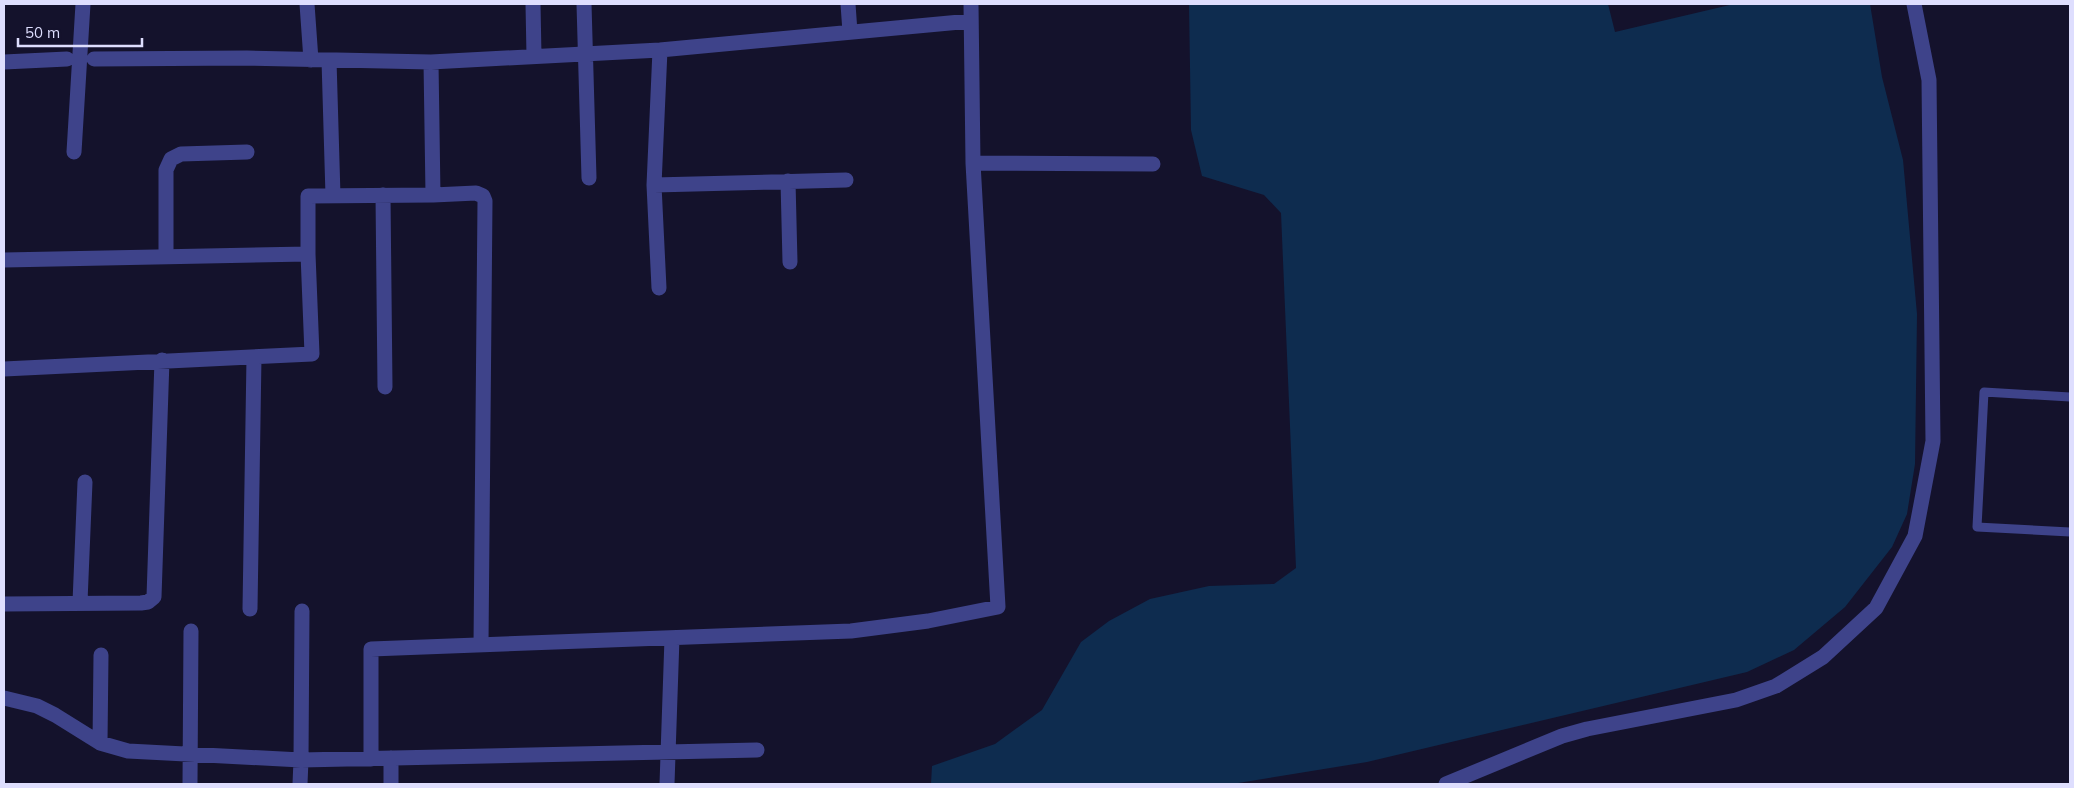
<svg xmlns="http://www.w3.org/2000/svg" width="2074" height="788" font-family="Mulish,sans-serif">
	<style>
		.water { fill: #0e2c4f }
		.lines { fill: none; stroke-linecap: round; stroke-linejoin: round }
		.lane { stroke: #3e438a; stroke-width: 9 }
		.street { stroke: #3e438a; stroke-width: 15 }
	</style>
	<rect width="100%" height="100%" fill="#14122c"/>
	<path class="water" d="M1189,4H1608L1615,32L1734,4H1870L1882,77L1903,160L1917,314L1915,464L1907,514L1892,547L1845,607L1794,650L1747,672L1367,762L1232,784H931L932,766L995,744L1042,710L1081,642L1109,621L1150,599L1209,586L1274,584L1296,568L1281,213L1264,195L1202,176L1191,130Z"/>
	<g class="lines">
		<path class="lane" d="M2070,397L1984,392L1977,527L2070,532"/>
		<path class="street" d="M307,4L311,60
			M533,4L534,56
			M584,4L589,178
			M848,4L850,32
			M660,50L654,185L846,180
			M94,59L247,58L431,62L660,50L971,21
			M329,60L333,196
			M4,62L67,59
			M74,152L83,4
			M973,163L1153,164
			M788,181L790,262
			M654,185L659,288
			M383,195L385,387
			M433,195L476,193L483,196L485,201L481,645
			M308,254V196L433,195L431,62
			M166,256V170L171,159L181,154L247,152
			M4,260L308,254L312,354L4,369
			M80,602L85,482
			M4,604L141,603L148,602L154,597L162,360
			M250,609L254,357
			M302,611L301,760L757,750
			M4,698L37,706L55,715L100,743L128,751L301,760L300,784
			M100,743L101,655
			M371,759V649L851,631L928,621L998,607L973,163L971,4
			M190,784L191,631
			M391,784V758
			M667,784L672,638
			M1446,784L1562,736L1587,729L1736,700L1776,686L1823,657L1876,608L1915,536L1933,441L1929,80L1914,4"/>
	</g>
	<rect width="2074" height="788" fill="none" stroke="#dedefe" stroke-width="10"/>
	<path d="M18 38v8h124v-8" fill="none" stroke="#dedefe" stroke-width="2.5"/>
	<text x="25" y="38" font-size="15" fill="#dedefe" stroke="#14122c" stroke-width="4" paint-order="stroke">50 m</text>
</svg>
